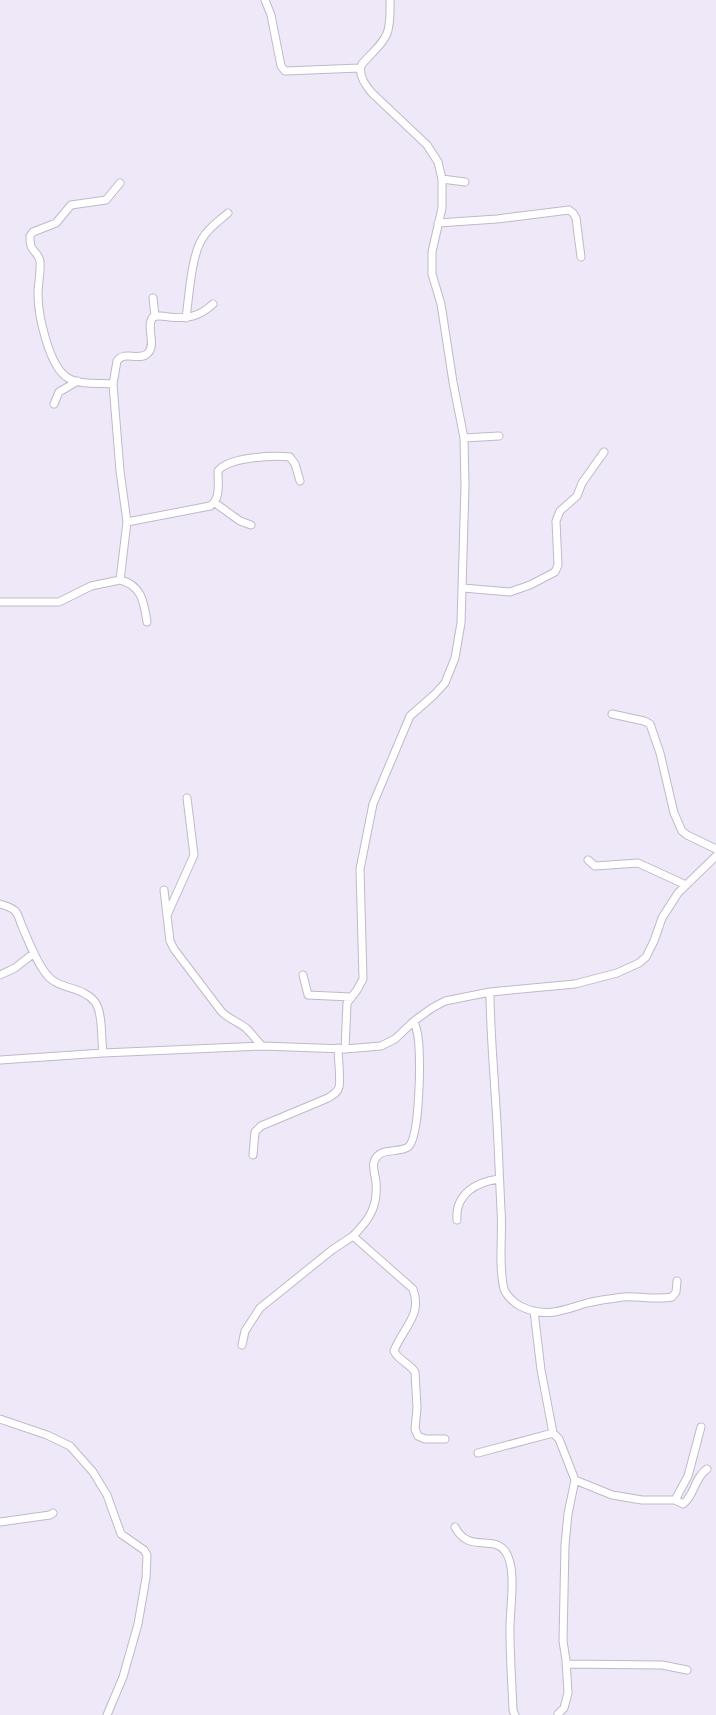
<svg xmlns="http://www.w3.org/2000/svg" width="716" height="1715" font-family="'Times New Roman',serif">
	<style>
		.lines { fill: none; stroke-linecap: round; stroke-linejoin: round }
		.minor-casing { stroke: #bfb9c8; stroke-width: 9 }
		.minor { stroke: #fff; stroke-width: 7 }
	</style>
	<rect width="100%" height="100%" fill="#eee8f8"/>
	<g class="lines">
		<defs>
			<path id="minor" d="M265,0L271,15L281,66L285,71L360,68
				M442,179L465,182
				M438,223L497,219L569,210L573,213L576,218L581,257
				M153,298L155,316
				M186,318C189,297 191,257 202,239C208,228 219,221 228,213
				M113,384C100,383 80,385 68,378C49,367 38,315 38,294C38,283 41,272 40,261C39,255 35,253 32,248C30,245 30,240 30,236L33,232L56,223L71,205L106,200L120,183
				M54,404L59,392L78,381
				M464,438L499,436
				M215,503L240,521L251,525
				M127,522L210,506C221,499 218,483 218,471C228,457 274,455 290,457L295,464L300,481
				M120,580C142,585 144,603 147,622
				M463,588L510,592L530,585L555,572L558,565L556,521L560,511L577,496L582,483L604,452
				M0,602H59L91,586L120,580L127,522L120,471L113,384L117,361C124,350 139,362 148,353C157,344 145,327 153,317C158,315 163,316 169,317C187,319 199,317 213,304
				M612,714L644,721L650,724L660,753L674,813L682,831L687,835L716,849
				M588,860L595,866L638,863L686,885
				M164,890L170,941L174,949L221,1011C228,1019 239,1022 247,1029C252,1034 257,1041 262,1046
				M0,904C6,906 12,907 16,912C19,916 20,922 22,926C29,942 36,962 47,975C59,990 83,986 95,1002C103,1013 101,1039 103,1053
				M168,913L194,855L187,798
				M0,975L15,968L34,953
				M303,975L308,995L351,997
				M490,992C490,1025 493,1058 495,1092C498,1131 499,1171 501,1210C503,1236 498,1264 504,1289C506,1295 514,1303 520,1306C546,1319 563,1310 587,1303C599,1300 611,1299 623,1297C640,1296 656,1300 672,1297L676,1292L677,1281
				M414,1021C417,1030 419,1039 419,1048C420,1064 420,1138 408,1147C398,1154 379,1146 374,1162C372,1168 376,1177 376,1183C378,1207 369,1220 353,1236L413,1289C423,1315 402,1329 394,1351C398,1360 409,1363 415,1372L417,1408L415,1429L418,1436L425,1439H445
				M345,1049L347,1003L357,990L363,979L360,869L373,804L410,716L434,695L445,683L455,658L461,623L465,486L464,438L453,382L441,304L432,274V252L442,208V179L438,162L427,145L372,93C365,85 357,74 362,64C387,37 391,38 390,0
				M0,1060L103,1053L262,1046L345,1049L381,1046L395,1039L414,1021L432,1008L445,1001L490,992L575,984L617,973L639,963L646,957L654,941L662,918L678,893L716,856
				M253,1155L255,1132L261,1126L328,1098C333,1095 338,1092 339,1087C341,1081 338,1057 338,1048
				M457,1220C455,1194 476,1182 499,1179
				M534,1311L541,1370L553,1433L559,1439L575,1480L568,1514L565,1545L563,1641L566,1660L568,1693L564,1708L558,1714
				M242,1345L245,1331L260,1308L332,1250L353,1236
				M0,1419L47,1435L70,1446L93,1472L107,1495L121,1534L144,1550L147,1555L146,1578L138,1624L123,1677L107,1715
				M478,1453L553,1433
				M575,1480L612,1495L642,1500H675L683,1504C695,1495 694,1478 707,1469
				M675,1500L688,1476L701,1427
				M0,1522L50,1515L53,1513
				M455,1527C469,1554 492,1534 505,1551C518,1568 509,1611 510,1633C510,1658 512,1684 513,1710L515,1715
				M566,1664L662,1665L687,1670"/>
		</defs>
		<use href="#minor" class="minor-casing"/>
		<use href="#minor" class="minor"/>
	</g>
</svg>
